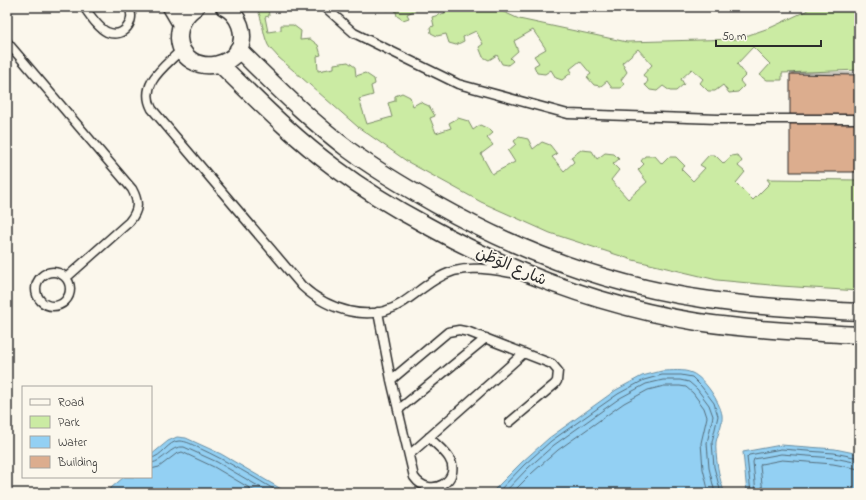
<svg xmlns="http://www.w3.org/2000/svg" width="866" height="500" font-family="'Indie Flower','Playpen Sans Arabic',sans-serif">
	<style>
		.green { fill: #cbeba3; stroke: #7b8b67 }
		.water { fill: #93d0f3; stroke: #698ea3 }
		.shadow { fill: #0003 }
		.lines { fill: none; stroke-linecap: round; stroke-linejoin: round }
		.shore { stroke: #556d7b; stroke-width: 1 }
		.building { fill: #dcad8e; stroke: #2b2b2b }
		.lane-casing { stroke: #2b2b2b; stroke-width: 11 }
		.street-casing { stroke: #2b2b2b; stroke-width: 19 }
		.lane { stroke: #fbf7ec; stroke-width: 8 }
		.street { stroke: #fbf7ec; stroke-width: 16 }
		.labels { text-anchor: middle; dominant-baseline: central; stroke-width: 3.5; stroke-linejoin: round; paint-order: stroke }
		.street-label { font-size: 16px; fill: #2b2b2b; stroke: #fbf7ec }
	</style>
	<rect width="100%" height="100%" fill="#fbf7ec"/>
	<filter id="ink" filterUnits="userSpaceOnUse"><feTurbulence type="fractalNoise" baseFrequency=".025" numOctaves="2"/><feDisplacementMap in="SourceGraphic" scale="8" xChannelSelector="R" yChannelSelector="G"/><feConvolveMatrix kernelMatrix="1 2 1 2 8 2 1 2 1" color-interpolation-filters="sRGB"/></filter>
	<g filter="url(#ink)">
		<path class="green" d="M256,7H268L269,16L265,17L268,32L281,30V25H293L301,31L300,40L310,39L318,45L321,55L317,56L318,71L334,68V64L348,62L355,67L356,76L365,73L374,79L375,84L371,86L373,95L359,99L367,124L392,117L388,103L395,101V96L402,93L410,97L413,106L420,102L429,106L435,116L430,118L436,133L451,128L449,123L458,118L468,121L473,130L480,125L489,129L493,133L487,138L493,145L481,154L492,174L515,162L508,151L516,144L514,141L519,137L528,139L533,149L542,142L550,145L557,154L552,157L564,171L574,162L571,157L581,150L592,151L597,159L605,153L614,154L619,159L613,164L619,170L611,180L628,199L647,182L638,170L644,164L641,161L645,156H655L662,164L669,157H676L685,166L681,169L693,181L705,168L700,165L709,155H715L724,164L731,156L737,155L742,161L738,166L745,172L736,183L753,200L770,183L767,179L859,180V291L781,286L717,280L633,260L550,233L481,202L408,162L358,127L278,57C275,53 270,49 268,45C262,32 263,18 256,7Z
			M382,7H416V10L407,14L409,18L403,20L397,16L395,8L387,10Z
			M443,7H493L519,19L627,42L737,39L772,27L806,11L811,7H859V70L782,73V80H767L760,75L770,64L753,47L737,64L746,75L740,81L744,86L738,92L729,93L723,85L715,91H708L700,83L703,79L692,69L681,79L684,84L676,91H670L663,86L657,91L650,90L645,85L648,81L643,75L652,65L638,49L622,63L627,72L621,80L624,84L621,88H612L607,81L601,86L594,85L587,77L591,74L580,61L570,69L572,72L562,80L556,78L551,70L545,74L537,73L534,66L539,63L534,56L546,49L533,30L514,41L518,51L510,58L513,61L508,65L502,64L497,55L489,60L483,57L479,47L483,44L476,31L463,37L464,41L456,45L449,43L446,34L437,36L431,33L430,27L434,26L432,17L445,13Z"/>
		<path class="water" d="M662,371C672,371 683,369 692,373C704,378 720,402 722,415C723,424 718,433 716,442C715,455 719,481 725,493H491L522,462L549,438L616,390L642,376Z
			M177,437L186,438L221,454L288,493H105L124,477H151V455L168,441Z
			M781,445L835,449L859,454V493H747L743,452Z"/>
		<path class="shadow" d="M794,72H859V171L791,75Z"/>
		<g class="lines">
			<path class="shore" d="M151,458C162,457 168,441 179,441C187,441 193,445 199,448C227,461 254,477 280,493
				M151,463C164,462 170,445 184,447L217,462L270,493
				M151,469L159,467L176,454L182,452L214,467L258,493
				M497,493L524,465L551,441L618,394L644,380L662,375H681L692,377L701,386L714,403L718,416L712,442L714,467L721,493
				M504,493L528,468L554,445L620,398L646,384L663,380H680L689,382L697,389L709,405L713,416L707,443L709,468L715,493
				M512,493L532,473L558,450L624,403L648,390L664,386H680L686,387L693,393L704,408L707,417L701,443L703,469L709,493
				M751,493L747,457L749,455L781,449L834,453L859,458
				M756,493L753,462L754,459L781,454L834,458L859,463
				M763,493L760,466L761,464L782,460L833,464L859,469"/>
		</g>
		<path class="building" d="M790,74L859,75V172H790Z"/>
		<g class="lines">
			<defs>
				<path id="lane" d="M84,7C90,15 98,28 107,32C124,39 136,21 129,7
					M325,7L354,33L458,84L568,114L718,119H859
					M7,42L132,189C139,202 139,210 129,222L66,278
					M182,49C166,66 138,83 152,109L302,286C328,310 370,324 402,303C419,292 434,277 454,271C473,266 493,270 512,273
					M36 289a17 17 0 1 1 34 0a17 17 0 1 1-34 0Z
					M378,312L391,380L414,477C430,500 463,480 449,458C444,450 435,444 429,437
					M391,380L448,332L459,330L469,332L552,364L558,371L557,381L555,384L510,422
					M398,410L486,338
					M409,455L524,353"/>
				<path id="street" d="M171,7L181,24
					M196,7C185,14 179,24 179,38C182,82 255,69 240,25C237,17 231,10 224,7
					M238,49C274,84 309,120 349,150C376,170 405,187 435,204C518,251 607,285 703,299C754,307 807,309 859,312
					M220,64C257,100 293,137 335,168C363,189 394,208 426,225C512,273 600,306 698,322C751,330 805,332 859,335"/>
			</defs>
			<use href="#lane" class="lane-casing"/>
			<use href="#street" class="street-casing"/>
			<use href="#lane" class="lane"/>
			<use href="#street" class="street"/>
		</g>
	</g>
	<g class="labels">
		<g class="street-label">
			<text transform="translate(511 267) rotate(23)">شارع الوَطَن</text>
		</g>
	</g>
	<rect width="866" height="500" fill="none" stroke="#fbf7ec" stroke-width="24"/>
	<rect x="12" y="12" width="842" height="476" fill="none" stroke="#2b2b2b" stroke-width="1.5" filter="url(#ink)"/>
	<rect x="22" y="386" width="130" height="92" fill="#fbf7ec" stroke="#a8a59f"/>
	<rect x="30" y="399" width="20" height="6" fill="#fbf7ec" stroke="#a8a59f"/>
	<text x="58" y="406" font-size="12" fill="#2b2b2b">Road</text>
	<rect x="30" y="416" width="20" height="12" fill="#cbeba3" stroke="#a8a59f"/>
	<text x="58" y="426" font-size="12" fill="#2b2b2b">Park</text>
	<rect x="30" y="436" width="20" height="12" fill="#93d0f3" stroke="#a8a59f"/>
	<text x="58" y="446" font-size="12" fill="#2b2b2b">Water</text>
	<rect x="30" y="456" width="20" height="12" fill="#dcad8e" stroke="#a8a59f"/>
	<text x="58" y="466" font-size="12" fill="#2b2b2b">Building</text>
	<path d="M716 40v6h105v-6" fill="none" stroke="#2b2b2b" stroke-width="2"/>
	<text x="722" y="40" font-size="12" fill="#2b2b2b" stroke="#fbf7ec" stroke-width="3" paint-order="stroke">50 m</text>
</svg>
